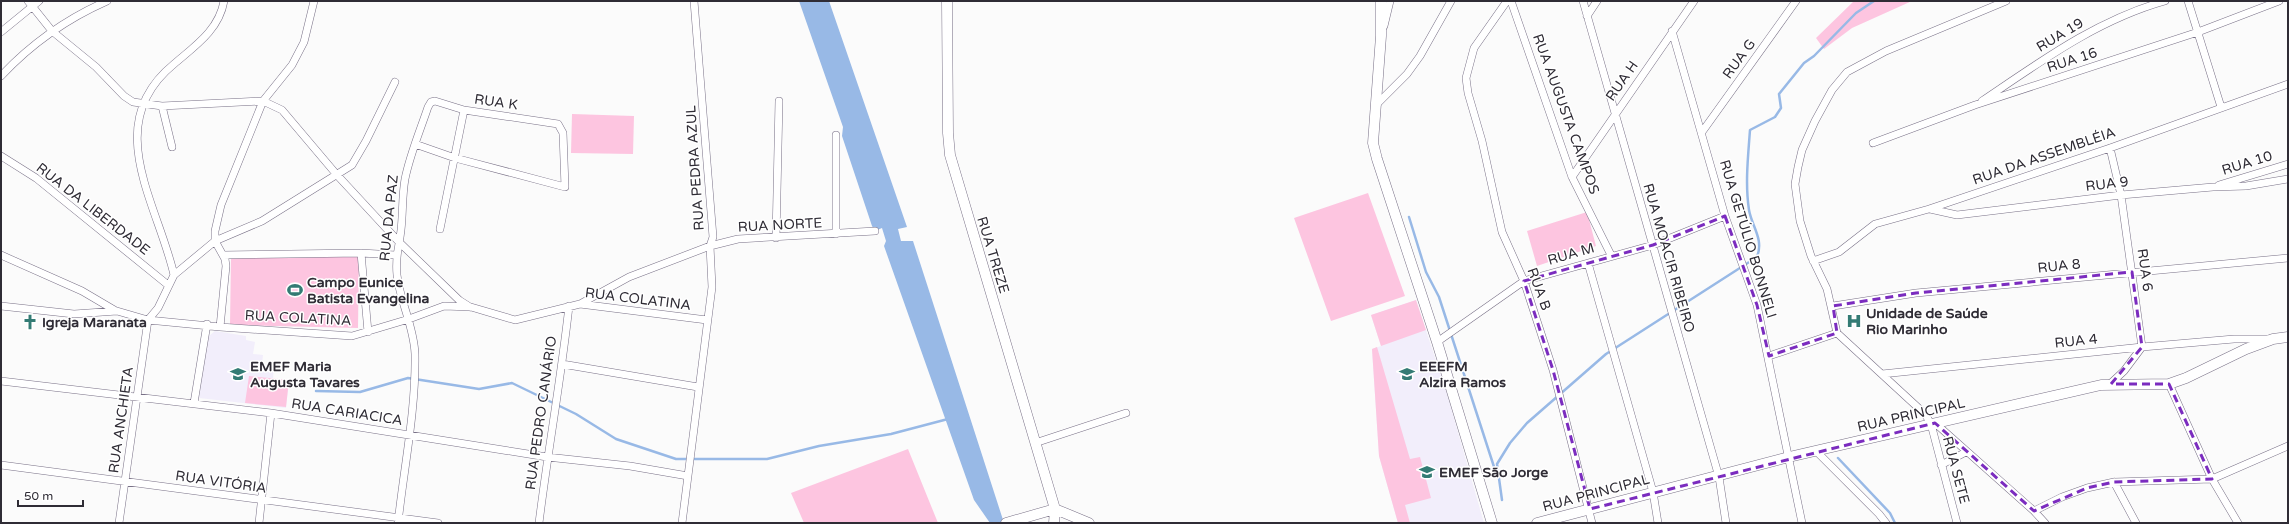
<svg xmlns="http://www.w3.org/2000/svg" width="2289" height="524" font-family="'Varela Round',sans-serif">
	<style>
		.built { fill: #f2eefb }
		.green { fill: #fdc5e0 }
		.water { fill: #98b9e6 }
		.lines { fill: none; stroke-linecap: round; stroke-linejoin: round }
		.stream { stroke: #98b9e6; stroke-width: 2.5 }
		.street-casing { stroke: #797187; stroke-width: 8 }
		.secondary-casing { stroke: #797187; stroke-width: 11 }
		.street { stroke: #fff; stroke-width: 7 }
		.secondary { stroke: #fff; stroke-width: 10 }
		.marked { fill: none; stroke: #7b2cbf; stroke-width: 3; stroke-dasharray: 8 5; stroke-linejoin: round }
		.labels { text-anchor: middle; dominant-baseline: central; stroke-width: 3; stroke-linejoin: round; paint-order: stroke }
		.street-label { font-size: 14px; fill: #2f2c35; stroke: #fff }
		.poi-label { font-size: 14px; font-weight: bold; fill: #2f2c35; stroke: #fff; text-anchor: start }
	</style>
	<rect width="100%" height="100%" fill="#fbfbfb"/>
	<path class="built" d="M1416,300L1447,394L1484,523H1398L1379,456L1372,349L1381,346L1371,315Z
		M215,331L246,336V340L255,342L253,354L263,355L262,364L274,365L273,379L289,380L286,408L199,398L209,336Z"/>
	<path class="green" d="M1854,1H1912L1852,28L1824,49L1816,38Z
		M572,114L634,116L633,154L571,153Z
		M1368,193L1405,296L1331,321L1294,218Z
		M1587,212L1596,246L1537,266L1527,231Z
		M359,255L358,328L230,325L231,256Z
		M1416,300L1426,330L1381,346L1371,315Z
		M1377,347L1410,459L1420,457L1431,498L1405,505L1410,523H1398L1379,456L1372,349Z
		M249,376L289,380L286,407L245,403Z
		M908,449L938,523H804L791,493Z"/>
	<path class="water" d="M799,1H829L907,227L898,229L901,241H913L1004,523H990L974,500L884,246L886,241L882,228L875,231L872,226L842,136L843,127Z"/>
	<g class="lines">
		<path class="stream" d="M1409,217L1426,272L1439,297L1496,473
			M316,391L360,392L408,378L479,389L512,383L576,414L616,439L676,459H767L819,446L891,434L948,419
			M1838,458L1890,513L1895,523
			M1502,500L1497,464L1510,443L1527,423L1606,354L1757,257C1764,239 1752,227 1749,210C1745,184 1748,157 1750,130L1775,117L1781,108L1779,94L1804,63L1814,56L1856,13L1874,1"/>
		<defs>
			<path id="street" d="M28,1L52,31L96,67L124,96L133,102L162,106L263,101L282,110L337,175L399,242L459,300L470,307
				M1507,1L1474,48L1466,78L1468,93L1482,141L1502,232L1524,281L1553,370L1592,523
				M1511,1L1572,177L1611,255
				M1583,1L1719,477L1726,523
				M2188,1L2221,107
				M1587,16L1597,1
				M1384,26L1390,1
				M1672,31L1725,216L1757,305L1802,523
				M1,32L39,1
				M1,76C31,44 66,19 107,1
				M1982,101C2040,62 2097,20 2165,1
				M1376,105L1407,74L1420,56L1451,1
				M162,106L172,147
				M1702,132L1796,1
				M836,135V234
				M1873,143L1975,105L2198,32L2279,1
				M2110,148L2121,195L2142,347L2124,371L2110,384
				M1,156L36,178L168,285
				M1572,177L1694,1
				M2219,185L2288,164
				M1930,209L1957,215L2121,195L2213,187L2246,186L2288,179
				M440,229L464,110
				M776,238L779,101
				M361,253L368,332
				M1,255L82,291L116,311
				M223,255L361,253L395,255
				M1813,261L1839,252L1875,224L1929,209L2110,148L2288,84
				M1588,263L1653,492L1658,523
				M174,275C158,204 100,124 174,64C195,46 219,30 224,1
				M580,304L629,277L710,246L738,239L875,231
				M1,306L74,314L117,311L148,320L220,327L352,336L409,319L444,306L471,307L515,320L580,304L707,320
				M1833,306L1916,293L2288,258
				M148,320L158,308L174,275L215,241L262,221L352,165L366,141L395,82
				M220,327L226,266L225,259L215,241V231L221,205L263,101L292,65L304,42L314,1
				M1437,342L1524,281L1653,245L1725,216
				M1769,356L1837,333
				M562,364L698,387
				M1882,374L2142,347L2234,339H2268
				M1,381L271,413L547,457L630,466L688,476
				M2169,384L2212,479L2238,523
				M194,403L207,324
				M1935,423L2034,511L2045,523
				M1035,443L1126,413
				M1816,451L1879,514L1886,523
				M1,465L438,523
				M1941,465L1966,452
				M2114,482L2136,523
				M2034,511L2062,497L2087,488L2114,482L2212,479L2288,446
				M119,523L148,320
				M259,523L271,413
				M398,523C404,467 416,410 415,354C414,326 400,302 397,275C395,255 399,249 401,230C403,213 402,196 405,179C410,154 420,131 428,107L431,102L435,101L464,110L558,124L563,133L565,187L455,158L415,144
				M539,523C548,450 561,379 569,306
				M682,523L712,287L710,246L713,237L694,1
				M1957,523L1931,424L1925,414L1837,333L1827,289L1811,256L1800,221L1795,184L1798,167L1802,150L1815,121L1832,90L1847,72L1886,51L2006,1"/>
			<path id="secondary" d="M947,1L948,133L950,155L1055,509L1054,523
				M1381,1V36L1373,143L1377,159L1437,342L1492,523
				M1006,523L1055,509L1089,523
				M1537,523L1789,457L2101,385L2169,384L2186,378L2246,349L2273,339L2288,337"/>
		</defs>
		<use href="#street" class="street-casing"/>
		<use href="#secondary" class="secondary-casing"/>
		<use href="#street" class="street"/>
		<use href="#secondary" class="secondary"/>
	</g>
	<path class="marked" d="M1725,216L1757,305L1769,356L1837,333L1833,306L1916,293L2132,272L2142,347L2111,384H2169L2212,479L2114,482L2087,488L2034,511L1935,423L1590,509L1553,370L1524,281L1653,245Z"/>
	<defs>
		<symbol id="stadium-bare" viewBox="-9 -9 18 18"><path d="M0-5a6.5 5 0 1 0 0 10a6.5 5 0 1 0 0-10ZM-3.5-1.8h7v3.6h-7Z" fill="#337b74" stroke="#fff" stroke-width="2.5" paint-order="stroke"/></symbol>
		<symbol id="hospital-bare" viewBox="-9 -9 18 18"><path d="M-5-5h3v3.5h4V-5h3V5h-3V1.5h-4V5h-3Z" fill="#337b74" stroke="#fff" stroke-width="2.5" paint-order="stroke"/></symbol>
		<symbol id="church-bare" viewBox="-9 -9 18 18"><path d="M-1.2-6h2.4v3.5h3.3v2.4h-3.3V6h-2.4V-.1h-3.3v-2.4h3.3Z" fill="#337b74" stroke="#fff" stroke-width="2.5" paint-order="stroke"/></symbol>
		<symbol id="school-bare" viewBox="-9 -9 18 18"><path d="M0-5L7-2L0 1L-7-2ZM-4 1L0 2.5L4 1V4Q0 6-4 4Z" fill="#337b74" stroke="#fff" stroke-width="2.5" paint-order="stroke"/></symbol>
	</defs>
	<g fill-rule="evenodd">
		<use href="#stadium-bare" x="284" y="279" width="22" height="22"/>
		<use href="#hospital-bare" x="1843" y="310" width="22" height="22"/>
		<use href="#church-bare" x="19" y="311" width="22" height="22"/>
		<use href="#school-bare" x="227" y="363" width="22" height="22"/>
		<use href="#school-bare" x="1396" y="363" width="22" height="22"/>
		<use href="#school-bare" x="1416" y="461" width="22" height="22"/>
	</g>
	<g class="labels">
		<g class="street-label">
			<text transform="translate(2060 35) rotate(-31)">RUA 19</text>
			<text transform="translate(1739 59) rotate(-54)">RUA G</text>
			<text transform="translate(2072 60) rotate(-18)">RUA 16</text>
			<text transform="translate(1622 81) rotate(-55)">RUA H</text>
			<text transform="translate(496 102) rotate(8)">RUA K</text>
			<text transform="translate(1566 114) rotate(70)">RUA AUGUSTA CAMPOS</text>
			<text transform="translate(2044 156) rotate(-19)">RUA DA ASSEMBLÉIA</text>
			<text transform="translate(2247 163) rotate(-17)">RUA 10</text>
			<text transform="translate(695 168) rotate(-94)">RUA PEDRA AZUL</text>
			<text transform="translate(2107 184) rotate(-7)">RUA 9</text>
			<text transform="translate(93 209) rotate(38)">RUA DA LIBERDADE</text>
			<text transform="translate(389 218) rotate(-84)">RUA DA PAZ</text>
			<text transform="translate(780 225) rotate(-3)">RUA NORTE</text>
			<text transform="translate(1748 239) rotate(73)">RUA GETÚLIO BONNELI</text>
			<text transform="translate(1571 254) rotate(-16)">RUA M</text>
			<text transform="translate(993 255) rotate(73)">RUA TREZE</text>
			<text transform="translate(1669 258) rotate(74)">RUA MOACIR RIBEIRO</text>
			<text transform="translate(2059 266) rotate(-6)">RUA 8</text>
			<text transform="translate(2145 270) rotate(82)">RUA 6</text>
			<text transform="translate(1539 289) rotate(70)">RUA B</text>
			<text transform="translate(638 299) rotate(7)">RUA COLATINA</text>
			<text transform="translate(298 318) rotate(3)">RUA COLATINA</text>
			<text transform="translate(2076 341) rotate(-6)">RUA 4</text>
			<text transform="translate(347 412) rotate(9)">RUA CARIACICA</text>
			<text transform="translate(541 413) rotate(-82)">RUA PEDRO CANÁRIO</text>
			<text transform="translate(1911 415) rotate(-13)">RUA PRINCIPAL</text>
			<text transform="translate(121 420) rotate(-82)">RUA ANCHIETA</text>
			<text transform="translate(1956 470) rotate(75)">RUA SETE</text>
			<text transform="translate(221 482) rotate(8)">RUA VITÓRIA</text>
			<text transform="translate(1596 493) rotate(-15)">RUA PRINCIPAL</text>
		</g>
		<g class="poi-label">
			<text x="307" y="282">Campo Eunice<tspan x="307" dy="16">Batista Evangelina</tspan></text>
			<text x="1866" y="313">Unidade de Saúde<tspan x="1866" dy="16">Rio Marinho</tspan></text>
			<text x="42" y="322">Igreja Maranata</text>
			<text x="250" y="366">EMEF Maria<tspan x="250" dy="16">Augusta Tavares</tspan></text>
			<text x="1419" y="366">EEEFM<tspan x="1419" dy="16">Alzira Ramos</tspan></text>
			<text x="1439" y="472">EMEF São Jorge</text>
		</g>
	</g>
	<rect width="2289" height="524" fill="none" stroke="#2f2c35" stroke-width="4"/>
	<path d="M18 500v6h65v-6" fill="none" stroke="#2f2c35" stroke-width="2"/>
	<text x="24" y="500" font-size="12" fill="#2f2c35" stroke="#ffffff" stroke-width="3" paint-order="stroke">50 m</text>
</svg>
